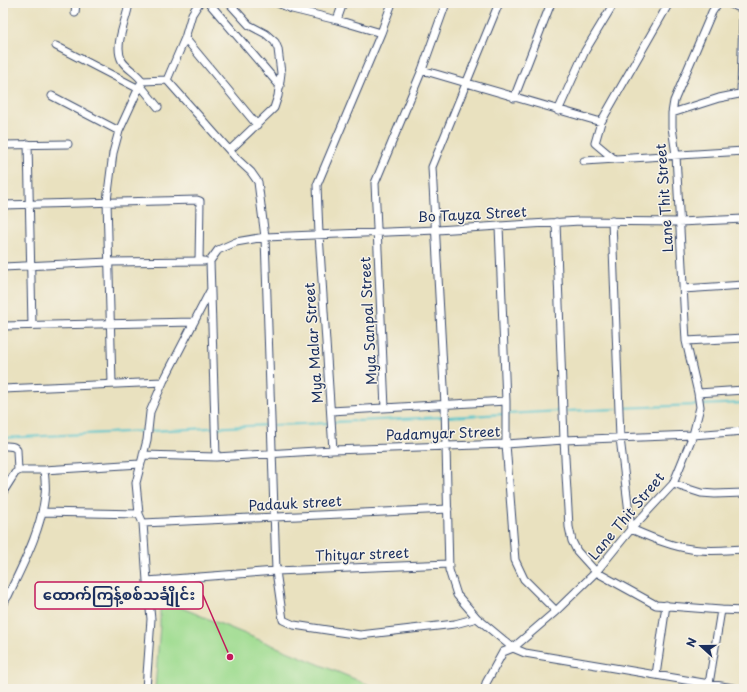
<svg xmlns="http://www.w3.org/2000/svg" width="747" height="692" font-family="'Playpen Sans','Noto Sans Myanmar',sans-serif">
	<style>
		.green { fill: #9fdc90; stroke: #5d8677 }
		.lines { fill: none; stroke-linecap: round; stroke-linejoin: round }
		.stream { stroke: #58c5ce; stroke-width: 2 }
		.street-casing { stroke: #3a4a6d; stroke-width: 9 }
		.street { stroke: #fff; stroke-width: 7 }
		.labels { text-anchor: middle; dominant-baseline: central; stroke-width: 3; stroke-linejoin: round; paint-order: stroke }
		.street-label { font-size: 14px; fill: #1b2f5e; stroke: #f7f3e8 }
		.leader { fill: none; stroke: #c2185b; stroke-width: 1.5 }
		.callout-dot { fill: #c2185b; stroke: #f7f3e8; stroke-width: 1.5 }
		.callout { fill: #f7f3e8; stroke: #c2185b; stroke-width: 1.5 }
		.callout-label { font-size: 15px; text-anchor: middle; font-weight: bold; fill: #1b2f5e }
	</style>
	<rect width="100%" height="100%" fill="#f7f3e8"/>
	<filter id="ink" filterUnits="userSpaceOnUse"><feTurbulence type="fractalNoise" baseFrequency=".025" numOctaves="2"/><feDisplacementMap in="SourceGraphic" scale="8" xChannelSelector="R" yChannelSelector="G"/><feConvolveMatrix kernelMatrix="1 2 1 2 8 2 1 2 1" color-interpolation-filters="sRGB"/></filter>
	<filter id="wash" filterUnits="userSpaceOnUse"><feTurbulence type="fractalNoise" baseFrequency=".012" numOctaves="4" result="noise"/><feDisplacementMap in="SourceGraphic" scale="16" xChannelSelector="R" yChannelSelector="G"/><feGaussianBlur stdDeviation="0.9" result="paint"/><feColorMatrix in="noise" values="0 0 0 0 0 0 0 0 0 0 0 0 0 0 0 0 0 1.4 0 .05"/><feComposite in="paint" operator="in"/></filter>
	<g filter="url(#wash)">
		<rect width="100%" height="100%" fill="#e9e1bf"/>
		<path class="green" d="M160,599L379,689H155L160,625Z"/>
		<g class="lines">
			<path class="stream" d="M701,405L744,403
				M621,408L697,405
				M566,411L617,409
				M448,417L561,411
				M334,422L443,417
				M274,425L329,423
				M150,431L269,425
				M3,438L146,431"/>
		</g>
	</g>
	<g filter="url(#ink)">
		<g class="lines">
			<defs>
				<path id="street" d="M209,3L280,86
					M229,3L249,25L266,34L275,42L278,49L281,73L278,96L274,108L230,150
					M278,3L292,9L337,20L381,33
					M499,3L432,167L445,405L449,570L457,595L477,618L513,648L525,653L739,689
					M728,3L743,9L741,93
					M75,13L76,3
					M337,20L343,3
					M185,38L257,125
					M56,46L139,89
					M422,70L601,122
					M167,80L185,38L192,14L199,3
					M142,81L167,80L237,159L251,172L258,182L265,237L276,571L283,620L294,625L360,635L455,624L477,618
					M140,85L158,107
					M52,96L119,131
					M514,98L551,3
					M558,111L585,51L614,3
					M672,113L674,101L712,12L718,3
					M28,144L32,325
					M3,145L68,144
					M614,159L595,143L601,122L669,3
					M584,161L744,151
					M3,205L197,200L200,201L199,261
					M612,221L620,438L631,529C650,537 670,546 691,549C708,552 726,550 744,549
					M556,222L564,440L569,527L572,541L577,551L596,572L656,605L721,610L744,611
					M499,226L506,401V444L515,560L524,579L556,611
					M210,261L218,250L236,242L265,237L437,230L580,221L679,222L744,219
					M210,261L216,457
					M3,267L109,262L204,261
					M683,289L744,285
					M3,326L194,322
					M686,341L744,338
					M112,383L107,201L113,153L119,131L142,81C137,73 127,69 122,61C113,45 127,20 129,3
					M3,389L163,382
					M698,393L744,390
					M385,408L375,183L422,70L446,3
					M331,411L506,401
					M3,446C8,446 14,445 17,450L18,471
					M333,450L319,234L317,185L381,33L392,3
					M143,455L216,457L333,450L506,444L564,440L693,435L744,431
					M673,484L701,493L715,494L744,493
					M3,492L15,473L20,470H44L140,464
					M42,512L139,514
					M143,523L448,509
					M147,581L276,571L449,564
					M3,603L8,596C23,564 41,531 45,495C46,487 45,478 44,470
					M656,675L666,605
					M709,684L721,610
					M146,689L151,619L147,581L143,523L139,514L136,483L147,440L150,412L163,382L210,291
					M485,689L486,683L503,652L513,648L556,611L596,572L631,529L673,484L693,435L700,407L698,393L686,341L676,155L672,127V113L719,98L744,93"/>
			</defs>
			<use href="#street" class="street-casing"/>
			<use href="#street" class="street"/>
		</g>
	</g>
	<g class="labels">
		<g class="street-label">
			<text transform="translate(664 198) rotate(-94)">Lane Thit Street</text>
			<text transform="translate(472 214) rotate(-3)">Bo Tayza Street</text>
			<text transform="translate(368 321) rotate(-93)">Mya Sanpal Street</text>
			<text transform="translate(313 343) rotate(-94)">Mya Malar Street</text>
			<text transform="translate(443 433) rotate(-2)">Padamyar Street</text>
			<text transform="translate(295 503) rotate(-3)">Padauk street</text>
			<text transform="translate(626 516) rotate(-50)">Lane Thit Street</text>
			<text transform="translate(362 554) rotate(-2)">Thityar street</text>
		</g>
	</g>
	<path class="leader" d="M230 657L203 595"/>
	<circle class="callout-dot" cx="230" cy="657" r="4"/>
	<rect class="callout" x="35" y="582" width="168" height="27" rx="4"/>
	<g class="callout-label">
		<text x="119" y="600">ထောက်ကြန့်စစ်သင်္ချိုင်း</text>
	</g>
	<rect width="747" height="692" fill="none" stroke="#f7f3e8" stroke-width="16"/>
	<g transform="translate(701 646) rotate(291)" stroke="#f7f3e8" stroke-width="3" paint-order="stroke">
	<path d="M0-3L7 15L0 10L-7 15Z" fill="#1b2f5e"/>
	<text y="-6" font-size="11" font-weight="bold" text-anchor="middle" fill="#1b2f5e">N</text>
	</g>
</svg>
